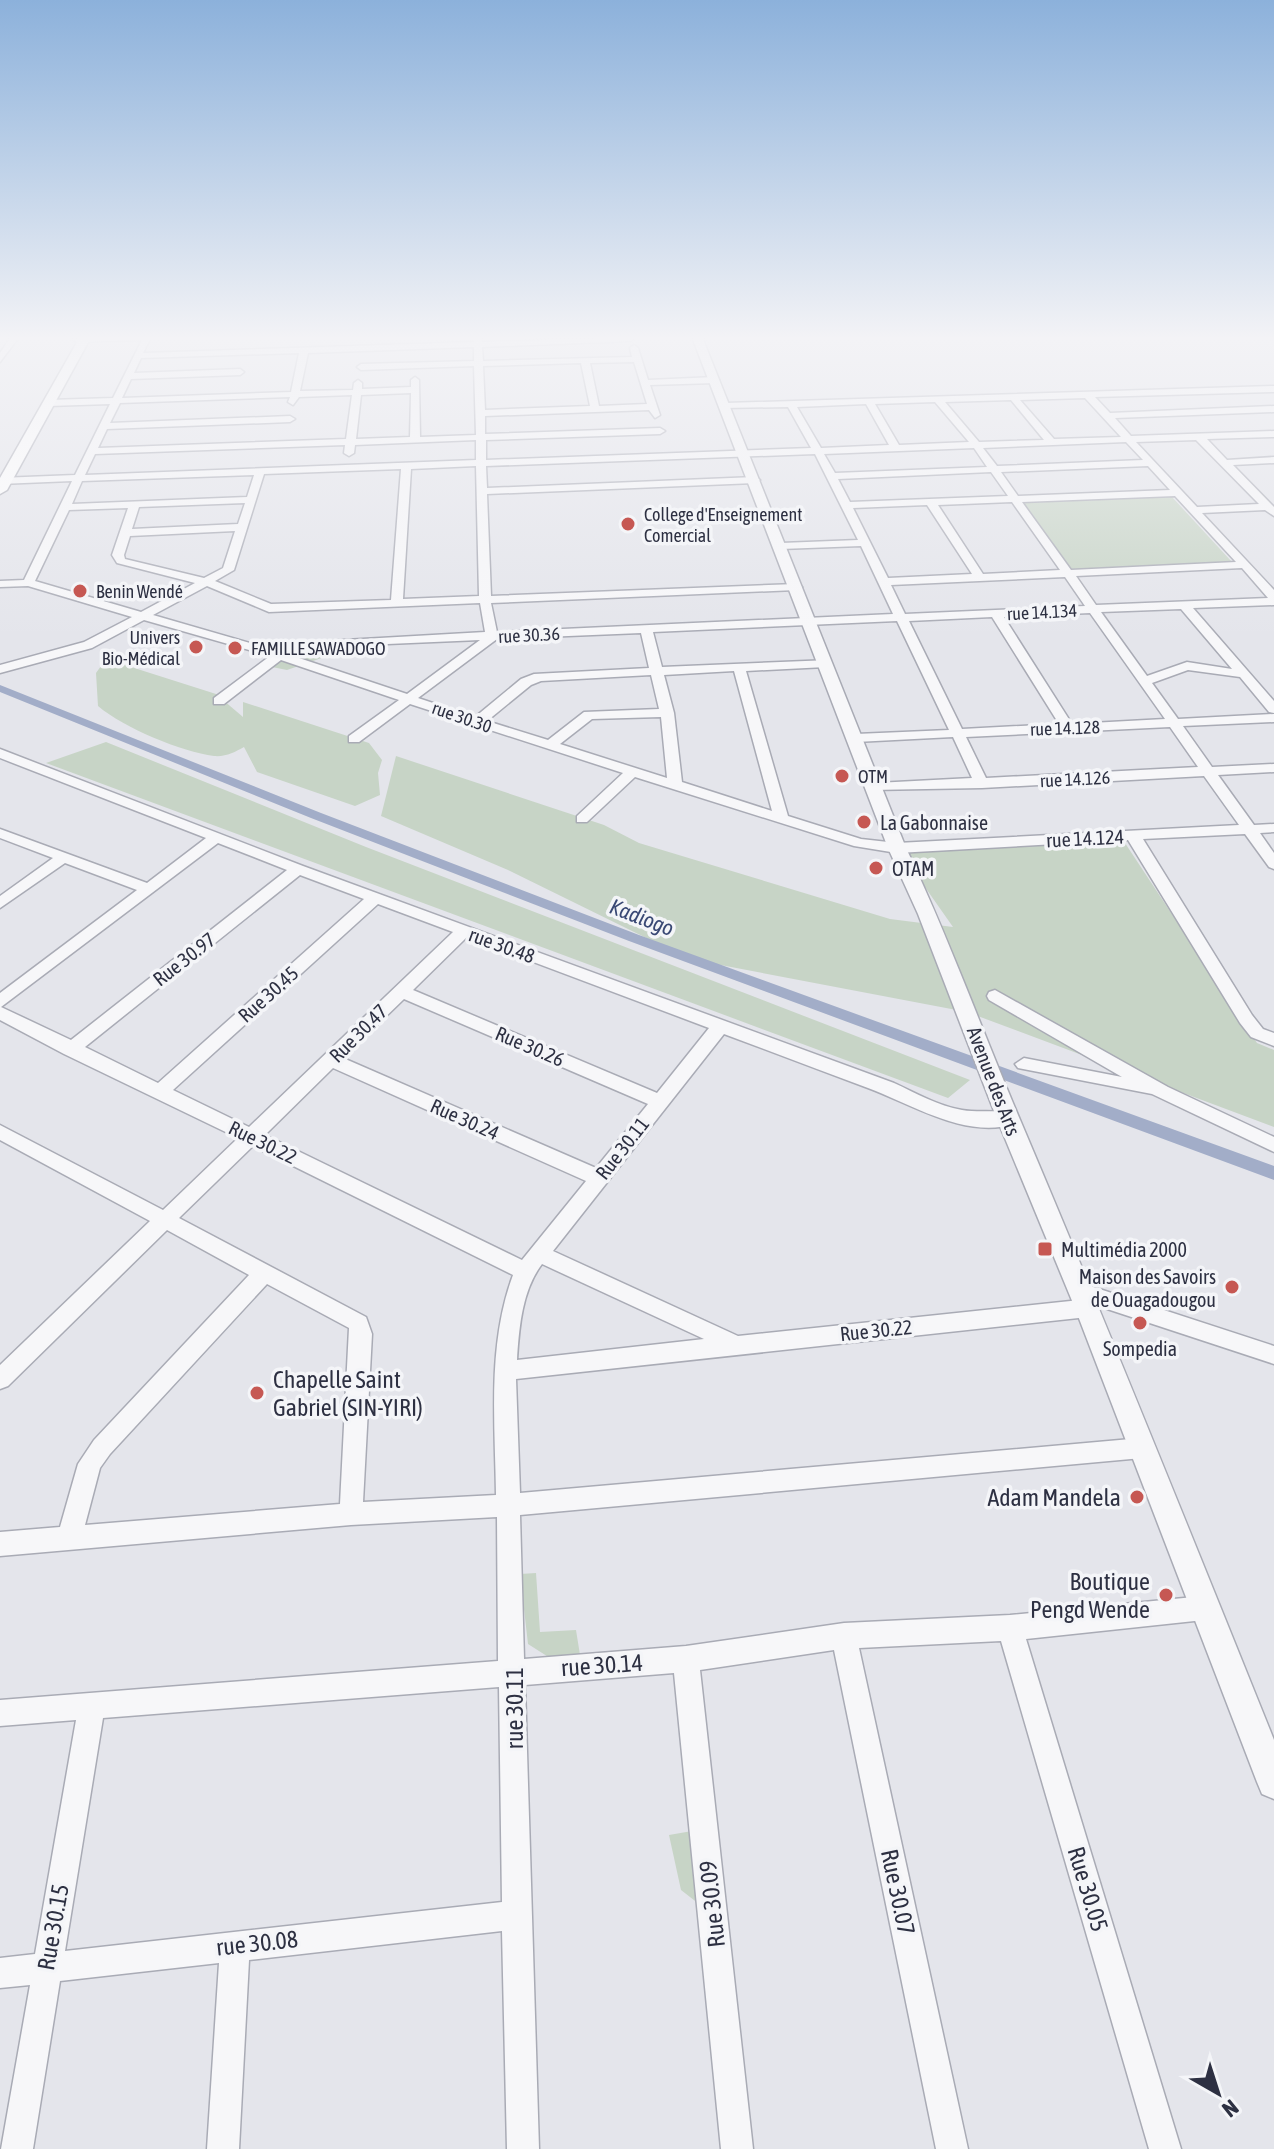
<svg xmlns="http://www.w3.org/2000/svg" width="1274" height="2149" font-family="'Asap Condensed',sans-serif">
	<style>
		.green { fill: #c7d4c6 }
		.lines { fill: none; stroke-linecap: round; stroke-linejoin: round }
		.canal { fill: #a2adc8; fill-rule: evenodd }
		.minor-casing { stroke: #a9abb5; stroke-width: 3 }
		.tertiary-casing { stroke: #a9abb5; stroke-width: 3 }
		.secondary-casing { stroke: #a9abb5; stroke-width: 3 }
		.minor { fill: #f7f7f9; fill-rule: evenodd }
		.tertiary { fill: #f7f7f9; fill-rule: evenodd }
		.secondary { fill: #fff; fill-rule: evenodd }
		.poi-dot { fill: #c65853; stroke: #f4f5f8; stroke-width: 3 }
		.labels { text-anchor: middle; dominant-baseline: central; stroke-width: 7; stroke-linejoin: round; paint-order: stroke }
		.far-poi-label { font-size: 18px; fill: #2d3042; stroke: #f4f5f8; text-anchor: start }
		.far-street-label { font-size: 18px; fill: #2d3042; stroke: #f4f5f8 }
		.poi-label { font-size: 20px; fill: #2d3042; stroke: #f4f5f8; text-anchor: start }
		.street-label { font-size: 20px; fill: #2d3042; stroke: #f4f5f8 }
		.water-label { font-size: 22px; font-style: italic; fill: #394874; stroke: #f4f5f8 }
		.near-poi-label { font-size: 24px; fill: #2d3042; stroke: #f4f5f8; text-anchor: end }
		.near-street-label { font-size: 24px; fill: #2d3042; stroke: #f4f5f8 }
	</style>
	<rect width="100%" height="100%" fill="#e4e5eb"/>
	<path class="green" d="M1172,497L1232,562L1072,570L1024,503Z
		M362,644L287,670L267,666L283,655L260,647Z
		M106,659L216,694L243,717V702L369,743L382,760L378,773L380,795L355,806L257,772L244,747C235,752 226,757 214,756C182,752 124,728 98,706L96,673Z
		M106,742L366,847L970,1080L948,1098L46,763Z
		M396,756L604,825L639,843L890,919L953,927L901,853L1123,840L1257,1043L1274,1050V1127L967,1012L689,959L508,870L381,816Z
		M536,1573L540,1632L576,1630L580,1655L550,1658L528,1644L520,1574Z
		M692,1831L699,1904L681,1890L669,1835Z"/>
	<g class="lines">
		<path class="canal" d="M0,685L321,813L639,935L1274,1166V1180L629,941L311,818L0,692Z"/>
		<defs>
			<path id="minor" d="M11,337H19L0,362V353Z
				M80,337H151L143,353L474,342V337H482V342L634,337L631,341L482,347L483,361L632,357L630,348L634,345L638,348L648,380L715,377L719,380L715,383L650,385L660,415L655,418L649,410L485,416V434L660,428L665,431L660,434L486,440V460L811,448L788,407L723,408L726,403L1274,386V392L1095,397L1110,413L1274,406V412L1115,418L1131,436L1274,431V437L1207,439L1227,460L1274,457V463L1233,465L1274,507V516L1265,510L1202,513L1274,590V605L1193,608L1274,701V713L1269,712L1240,677L1188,670L1152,683L1178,719L1274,714V722L1183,726L1212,767L1274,764V772L1218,775L1254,825L1274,824V832L1260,833L1274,853V869L1269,867L1245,834L1143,839L1252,1015L1263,1029L1274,1033V1046L1251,1037L1240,1023L1128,840L897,853L854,846L635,777L587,822H577V816L623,773L410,704L359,742H349V736L399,700L281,660L224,704H214V698L270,656L144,620L92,648L0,673V665L84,642L132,617L28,586L0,587V581L24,580L72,481L0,484V478L75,475L110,404L49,406L44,403L49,400L113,398L142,340L77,342L73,340ZM474,347V361L361,364L357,367L361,370L474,366L476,435L420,437L419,380L415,377L411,380V387L362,389V383L358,380L354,383L353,390L300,391L308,353ZM299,353L291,392L122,398L131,379L240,375L244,372L240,369L134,373L141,358ZM634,362L647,404L599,406L590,363ZM581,363L590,406L485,410L483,366ZM411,393L410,437L356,439L361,395ZM352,395L346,439L98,448L107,429L290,422L295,419L290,416L110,423L120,403L290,397L288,402L293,405L299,397ZM1085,398L1121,437L1054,439L1020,400ZM1011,400L1044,440L979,442L945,402ZM935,402L969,442L899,445L875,404ZM866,404L889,445L821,448L797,407ZM476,440V460L85,475L95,454L345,445L344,453L349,456L354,453L355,445ZM1196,440L1259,504L1197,507L1136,442ZM1126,442L1143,460L997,466L983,448ZM974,448L987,467L835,473L824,454ZM815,454L858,540L781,543L775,546L781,549L861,546L893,614L497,632L491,603L796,590L802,587L796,584L491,596L487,494L755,483L760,480L755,477L487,488L486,466ZM476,466L479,596L403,599L411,469ZM1148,466L1170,490L1018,496L1001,472ZM401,469L391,600L271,604L215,581L234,570L264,474ZM991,472L1008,496L850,502L838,479ZM254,475L247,497L72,504L82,481ZM1175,496L1236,562L1071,570L1022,502ZM1012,502L1060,570L983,574L938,505ZM245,503L238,524L132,529L139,507ZM927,505L972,574L888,578L853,508ZM128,508L112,555L117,563L195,583L141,612L35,581L69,510ZM235,531L223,568L204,578L125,559L124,555L130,536ZM1242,568L1268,598L1096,605L1076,576ZM1065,577L1085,606L905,614L891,585ZM207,586L269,612L480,603L485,632L257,645L153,615ZM1181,609L1232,669L1187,662L1147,676L1101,612ZM1090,613L1165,719L1072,724L1004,617ZM992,617L1059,724L962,729L909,621ZM897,621L949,730L856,734L849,738L856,742L953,737L972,778L876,783L869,787L871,790L982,788L1204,776L1239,825L897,843L861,839L788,816L746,671L826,667L830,666V660L662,667L653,632ZM641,633L649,668L534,674L521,679L475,717L418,698L497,639ZM480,640L407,694L272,649ZM734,671L772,811L682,782L674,713L664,675ZM651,675L659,709L584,712L548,740L487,721L531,685L541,681ZM661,717L667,778L560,744L592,719ZM1170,727L1198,767L986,778L966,737Z
				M0,749L303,866L894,1083C916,1093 938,1106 962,1110C979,1113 998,1109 1015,1114L1017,1119L1015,1124C964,1139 914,1105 868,1088C820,1070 772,1052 724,1034L553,1251L738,1336L1080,1300L1074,1298L1071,1292L1074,1286L1081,1283L1274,1346V1364L1098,1306L1095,1314L1088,1317L516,1379L520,1493L1142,1438L1150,1441L1153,1448L1150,1455L1142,1458L520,1515L524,1659L686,1646L844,1623L1010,1615L1204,1596L1213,1599L1217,1608L1213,1617L1204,1620L1026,1639L1181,2149H1149L1001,1641L859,1648L968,2149H936L834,1650L700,1670L753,2149H721L674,1673L525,1685L539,2149H507L502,1931L249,1960L239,2149H207L219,1963L60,1981L33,2149H1L30,1985L0,1988V1958L35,1954L76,1720L0,1726V1700L498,1661L497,1517L351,1525L0,1556V1532L60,1527L78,1464L94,1440L249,1275L167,1230L8,1386L0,1389V1365L150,1221L0,1140V1125L163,1210L238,1138L64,1054L0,1020V993L137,890L65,863L0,908V896L53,858L0,838V829L147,883L206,838L0,758ZM218,843L287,870L71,1040L1,1007ZM300,875L364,899L158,1083L85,1047ZM378,904L453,932L249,1127L173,1090ZM467,937L709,1028L657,1093L413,990ZM404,999L648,1104L596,1168L343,1058ZM333,1068L586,1181L522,1260L265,1135ZM253,1146L513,1275C487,1345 495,1421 496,1495L363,1502L372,1334L366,1317L179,1218ZM542,1264L704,1339L517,1360C519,1328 522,1290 542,1264ZM267,1284L349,1328L340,1504L85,1525L100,1468L110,1454ZM499,1687L502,1902L65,1951L103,1718Z
				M995,990L1168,1087L1274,1137V1152L1152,1094L1018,1068L1015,1064L1024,1058L1122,1077L989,1000L987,996L989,992Z"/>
			<path id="tertiary" d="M692,337H702L906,848C949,938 982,1031 1021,1122C1108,1327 1191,1534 1274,1740V1799L1262,1794L1257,1782L1075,1308L997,1119L918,914L888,848Z"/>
			<path id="secondary" d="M80,337H91L7,490L0,494V478Z"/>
		</defs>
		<use href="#minor" class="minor-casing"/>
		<use href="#tertiary" class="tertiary-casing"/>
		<use href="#secondary" class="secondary-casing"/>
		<use href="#minor" class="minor"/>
		<use href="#tertiary" class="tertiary"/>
		<use href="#secondary" class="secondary"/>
	</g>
	<linearGradient id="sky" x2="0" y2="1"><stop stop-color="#8cb1db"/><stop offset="0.53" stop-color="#f3f3f6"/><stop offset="1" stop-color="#f3f3f6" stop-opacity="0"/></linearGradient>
	<rect width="1274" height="638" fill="url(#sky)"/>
	<g class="poi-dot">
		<circle cx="628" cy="524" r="8"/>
		<circle cx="80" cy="591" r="8"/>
		<circle cx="196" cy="647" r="8"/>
		<circle cx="235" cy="648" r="8"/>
		<circle cx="842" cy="776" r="8"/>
		<circle cx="864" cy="822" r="8"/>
		<circle cx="876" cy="868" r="8"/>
		<rect x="1037" y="1241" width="16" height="16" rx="4"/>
		<circle cx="1232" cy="1287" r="8"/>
		<circle cx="1140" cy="1323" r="8"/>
		<circle cx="257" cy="1393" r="8"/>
		<circle cx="1137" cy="1497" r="8"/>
		<circle cx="1166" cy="1595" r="8"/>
	</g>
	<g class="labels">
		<g class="far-poi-label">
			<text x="644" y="514">College d'Enseignement<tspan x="644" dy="21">Comercial</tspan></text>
			<text x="96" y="591">Benin Wendé</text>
			<text x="180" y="637" text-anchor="end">Univers<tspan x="180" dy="21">Bio-Médical</tspan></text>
			<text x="251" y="648">FAMILLE SAWADOGO</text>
			<text x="858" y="776">OTM</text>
		</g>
		<g class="far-street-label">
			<text transform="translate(1042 612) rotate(-3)">rue 14.134</text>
			<text transform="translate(529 635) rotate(-3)">rue 30.36</text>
			<text transform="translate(462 717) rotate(19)">rue 30.30</text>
			<text transform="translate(1065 728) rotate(-2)">rue 14.128</text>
			<text transform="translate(1075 779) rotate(-3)">rue 14.126</text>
		</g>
		<g class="poi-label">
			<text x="880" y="822">La Gabonnaise</text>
			<text x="892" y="868">OTAM</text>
			<text x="1061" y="1249">Multimédia 2000</text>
			<text x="1216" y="1276" text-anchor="end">Maison des Savoirs<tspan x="1216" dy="23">de Ouagadougou</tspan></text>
			<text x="1140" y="1348" text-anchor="middle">Sompedia</text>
		</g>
		<g class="street-label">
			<text transform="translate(1085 838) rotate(-3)">rue 14.124</text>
			<text transform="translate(502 945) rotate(20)">rue 30.48</text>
			<text transform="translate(184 959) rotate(-38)">Rue 30.97</text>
			<text transform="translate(268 994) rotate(-42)">Rue 30.45</text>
			<text transform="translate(358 1033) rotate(-45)">Rue 30.47</text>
			<text transform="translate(530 1046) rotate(23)">Rue 30.26</text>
			<text transform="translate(994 1081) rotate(69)">Avenue des Arts</text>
			<text transform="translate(465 1119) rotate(24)">Rue 30.24</text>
			<text transform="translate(263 1142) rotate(26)">Rue 30.22</text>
			<text transform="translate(622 1148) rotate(-52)">Rue 30.11</text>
			<text transform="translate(876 1330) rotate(-6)">Rue 30.22</text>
		</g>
		<g class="water-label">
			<text transform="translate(642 917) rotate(21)">Kadiogo</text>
		</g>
		<g class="near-poi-label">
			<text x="273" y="1379" text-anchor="start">Chapelle Saint<tspan x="273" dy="28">Gabriel (SIN-YIRI)</tspan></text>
			<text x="1121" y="1497">Adam Mandela</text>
			<text x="1150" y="1581">Boutique<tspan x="1150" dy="28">Pengd Wende</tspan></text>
		</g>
		<g class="near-street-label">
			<text transform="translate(602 1665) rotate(-4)">rue 30.14</text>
			<text transform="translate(514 1708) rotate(-90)">rue 30.11</text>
			<text transform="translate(1088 1889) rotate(73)">Rue 30.05</text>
			<text transform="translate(898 1892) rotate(78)">Rue 30.07</text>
			<text transform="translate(712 1904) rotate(-96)">Rue 30.09</text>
			<text transform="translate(53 1927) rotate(-80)">Rue 30.15</text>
			<text transform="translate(257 1943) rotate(-6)">rue 30.08</text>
		</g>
	</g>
	<g transform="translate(1218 2093) rotate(141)" stroke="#f4f5f8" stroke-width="6" paint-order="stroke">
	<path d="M0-6L14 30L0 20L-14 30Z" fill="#2d3042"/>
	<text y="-12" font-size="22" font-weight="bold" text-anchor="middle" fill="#2d3042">N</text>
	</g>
</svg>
